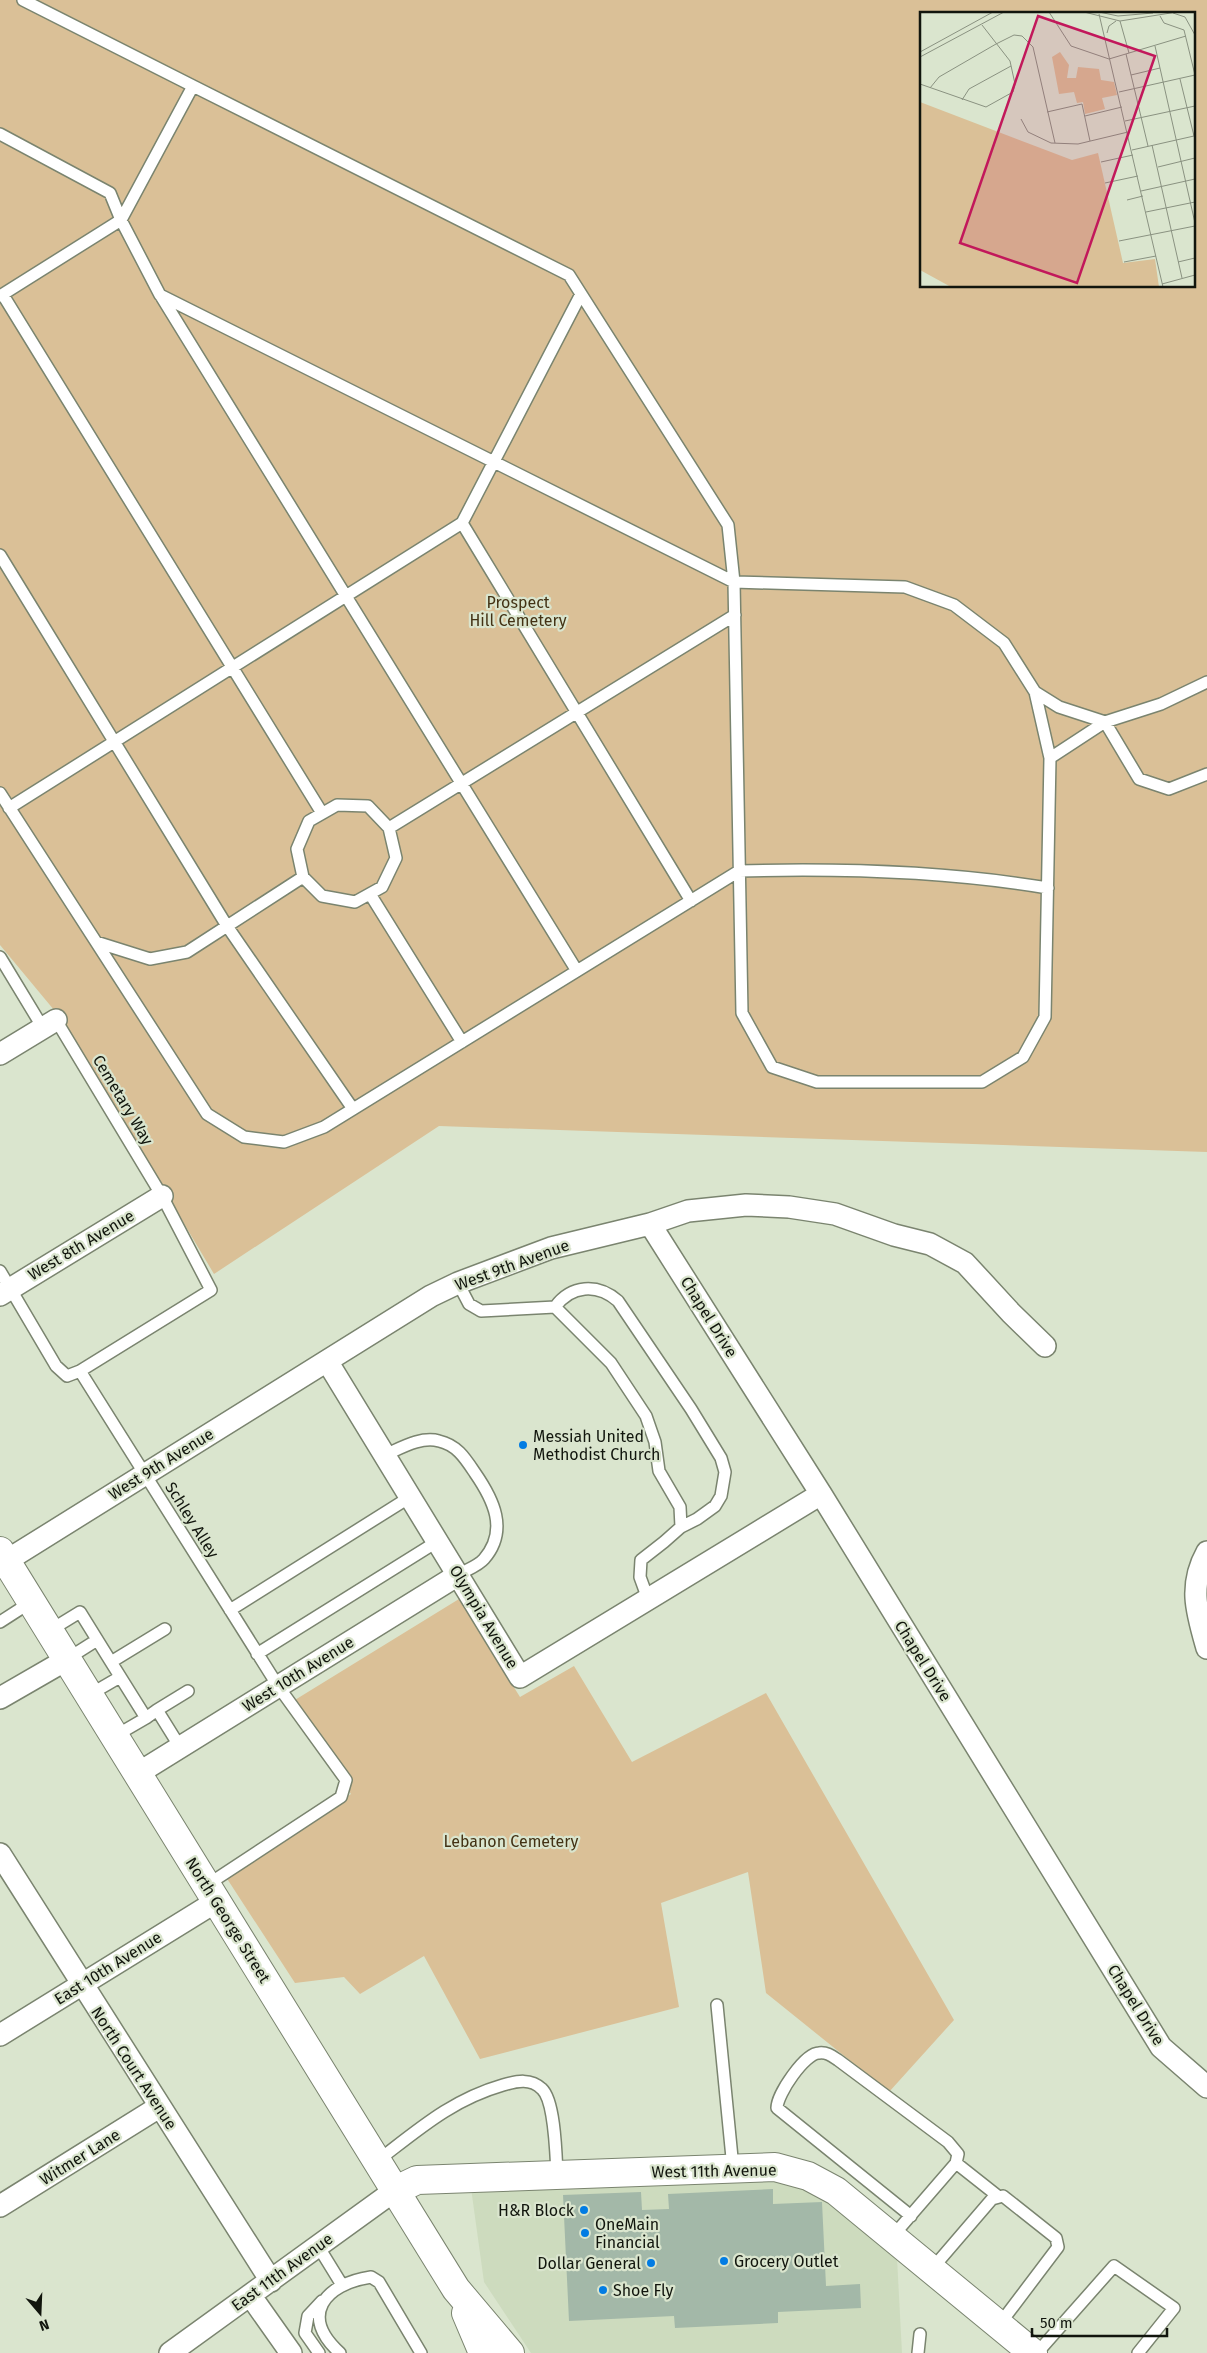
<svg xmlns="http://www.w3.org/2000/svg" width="1207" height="2353" font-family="'Fira Sans',sans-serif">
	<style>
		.built { fill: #cddbbe }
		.green { fill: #dac097; fill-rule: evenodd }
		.building { fill: #a3b8a8 }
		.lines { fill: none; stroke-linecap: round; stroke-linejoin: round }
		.service-casing { stroke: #7a846f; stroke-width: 14 }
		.minor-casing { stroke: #7a846f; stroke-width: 24 }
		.tertiary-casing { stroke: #7a846f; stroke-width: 30 }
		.primary-casing { stroke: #7a846f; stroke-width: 30 }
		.service { stroke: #fff; stroke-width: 11 }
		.minor { stroke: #fff; stroke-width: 21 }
		.tertiary { stroke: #fff; stroke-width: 28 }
		.primary { stroke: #fff; stroke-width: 28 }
		.poi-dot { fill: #027ce3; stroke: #dae5ce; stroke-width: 2 }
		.labels { text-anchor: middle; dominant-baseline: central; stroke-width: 4.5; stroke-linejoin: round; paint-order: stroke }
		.park-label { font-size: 16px; fill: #433214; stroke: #dae5ce }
		.street-label { font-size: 16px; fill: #11150d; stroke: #dae5ce }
		.poi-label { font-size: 16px; fill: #11150d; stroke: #dae5ce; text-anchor: start }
		.inset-road { fill: none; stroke: #8a9281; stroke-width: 1 }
		.view { fill: #c2185b; fill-opacity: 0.15; stroke: #c2185b; stroke-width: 2.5 }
		.inset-edge { fill: none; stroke: #11150d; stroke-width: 2.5 }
	</style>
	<rect width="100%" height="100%" fill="#dae5ce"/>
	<path class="built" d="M779,2179L816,2193L897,2258L902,2353H531L484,2282L471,2188Z"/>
	<path class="green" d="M0,0H1207V1152L439,1126L214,1274L64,1022L0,945ZM921,14H1193V286H921Z
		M459,1599L520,1697L574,1666L632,1762L766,1693L954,2020L889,2092L766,1993L748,1872L661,1903L679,2007L480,2059L424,1956L360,1994L344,1977L295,1983L224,1874L351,1794L290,1703Z"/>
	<path class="building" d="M773,2189V2204L822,2202L826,2286L860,2284L861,2308L778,2312V2323L675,2328L674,2316L569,2321L563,2195L641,2192L642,2210L669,2209L668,2194Z"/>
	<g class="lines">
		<defs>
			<path id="service" d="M23,0L193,86
				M0,134L110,193L121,220L160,295L734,582L728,525L569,275L193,86L121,220L0,296
				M3,295L322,813
				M161,296L577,971
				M462,523L691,901
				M0,555L227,926L353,1109
				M1035,692L1050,758L1045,1017L1023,1057L982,1082H817L772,1067L742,1013L734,582L905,587L954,605L1004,643L1035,692L1059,707L1105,722L1161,704L1207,682
				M1050,758L1105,722L1139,779L1169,789L1207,774
				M0,793L207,1114L244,1137L284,1142L324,1127L739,871C844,868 945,871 1048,888
				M9,808L462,523L581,294
				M389,828L368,806L337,805L309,821L297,849L303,877L322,896L355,902L382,887L396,858L389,828L735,615
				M370,894L462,1042
				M96,942L150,959L187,952L303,877
				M0,957L43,1028
				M0,1271L56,1366L67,1376L80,1371L211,1290L162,1196L56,1020
				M458,1283L469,1304L481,1311L555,1307L611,1363L646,1416L655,1442L659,1471L680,1507L681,1527L664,1542L641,1560L640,1577L648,1599
				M555,1307C571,1285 597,1283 618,1301L691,1409L721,1458L725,1472L721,1496L715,1506L697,1519L681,1527
				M80,1371L278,1686L346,1780L341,1797L207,1885
				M385,1455C401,1448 421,1436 439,1441C457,1445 465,1458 475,1473C493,1499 509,1530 484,1559C478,1566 466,1570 458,1575
				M230,1610L410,1497
				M0,1622L31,1602
				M49,1631L80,1612L111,1662
				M257,1654L438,1541
				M67,1659L97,1640
				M89,1695L120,1677
				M157,1710L146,1718L111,1662L165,1629
				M115,1736L146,1718
				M180,1747L157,1710L188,1691
				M717,2005L733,2168
				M376,2162C418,2130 451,2100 503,2085C517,2081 531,2078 542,2089C555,2101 556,2156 557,2174
				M956,2163L999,2197
				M892,2237L956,2163L958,2154L948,2142L838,2060C832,2056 827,2052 819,2053C805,2053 777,2094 777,2108L911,2216
				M318,2246L342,2285
				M931,2270L992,2199L1003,2196L1056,2238L1058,2247L999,2325
				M319,2353L305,2333L308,2316L322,2301
				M340,2353C299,2316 324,2284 371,2277L379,2282L421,2353
				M918,2353L920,2334
				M1037,2353L1114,2266L1174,2308L1138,2353"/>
			<path id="minor" d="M0,1054L56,1020
				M650,1224L821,1494L1161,2047L1207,2087
				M0,1295L162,1196
				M327,1361L520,1677L821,1494
				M1207,1552C1188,1586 1197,1613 1207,1648
				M6,1561L431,1296L458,1283L551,1248L650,1224L688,1211L746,1205L789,1207L835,1214L894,1235L930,1244L965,1263L1011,1313L1045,1346
				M0,1698L66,1660
				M137,1774L458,1575
				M0,1854L271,2281
				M0,2035L217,1901
				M0,2206L159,2107
				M250,2295L291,2353
				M170,2353L394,2191"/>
			<path id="tertiary" d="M394,2191L417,2180L775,2167L808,2176L836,2191L1033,2353"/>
			<path id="primary" d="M0,1551L456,2289L510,2353
				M466,2313L483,2353"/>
		</defs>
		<use href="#service" class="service-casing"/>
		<use href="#minor" class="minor-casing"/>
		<use href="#tertiary" class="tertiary-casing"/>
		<use href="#primary" class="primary-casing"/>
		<use href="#service" class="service"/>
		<use href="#minor" class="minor"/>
		<use href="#tertiary" class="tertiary"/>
		<use href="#primary" class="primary"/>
	</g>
	<g class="poi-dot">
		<circle cx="523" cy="1445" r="5"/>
		<circle cx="584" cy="2210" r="5"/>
		<circle cx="585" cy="2233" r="5"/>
		<circle cx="724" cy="2261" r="5"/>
		<circle cx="651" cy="2263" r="5"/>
		<circle cx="603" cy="2290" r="5"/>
	</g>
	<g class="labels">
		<g class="park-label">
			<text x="518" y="602">Prospect<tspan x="518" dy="18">Hill Cemetery</tspan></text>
			<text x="511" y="1841">Lebanon Cemetery</text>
		</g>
		<g class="street-label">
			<text transform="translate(123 1100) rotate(59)">Cemetary Way</text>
			<text transform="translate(81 1245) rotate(-31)">West 8th Avenue</text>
			<text transform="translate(512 1265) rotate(-20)">West 9th Avenue</text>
			<text transform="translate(709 1317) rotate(58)">Chapel Drive</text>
			<text transform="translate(161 1464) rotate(-32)">West 9th Avenue</text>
			<text transform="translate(192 1520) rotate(58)">Schley Alley</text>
			<text transform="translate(484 1617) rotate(59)">Olympia Avenue</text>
			<text transform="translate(923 1661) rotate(58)">Chapel Drive</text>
			<text transform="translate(298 1674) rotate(-32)">West 10th Avenue</text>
			<text transform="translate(228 1920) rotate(58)">North George Street</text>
			<text transform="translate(108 1968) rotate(-32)">East 10th Avenue</text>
			<text transform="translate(1136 2005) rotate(58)">Chapel Drive</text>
			<text transform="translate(134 2068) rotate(57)">North Court Avenue</text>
			<text transform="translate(80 2157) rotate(-32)">Witmer Lane</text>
			<text transform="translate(714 2171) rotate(-1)">West 11th Avenue</text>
			<text transform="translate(282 2272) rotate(-36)">East 11th Avenue</text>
		</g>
		<g class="poi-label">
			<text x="533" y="1436">Messiah United<tspan x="533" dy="18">Methodist Church</tspan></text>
			<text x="574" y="2210" text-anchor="end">H&amp;R Block</text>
			<text x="595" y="2224">OneMain<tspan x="595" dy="18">Financial</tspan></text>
			<text x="734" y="2261">Grocery Outlet</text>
			<text x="641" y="2263" text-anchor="end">Dollar General</text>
			<text x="613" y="2290">Shoe Fly</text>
		</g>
	</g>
	<g transform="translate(920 12)">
		<rect width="275" height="275" fill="#dae5ce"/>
		<path d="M140,40L149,53L147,66H156L158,55L179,57L181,68L194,70L197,83L182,86L185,97L165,102L163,90L157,91L154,80L139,82L132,45ZM0,90L152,148L178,141L203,251L235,247L239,275H31L0,258Z" fill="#dac097"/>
		<path class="inset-road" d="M129,0L151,34L189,47L266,24M164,0L200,9L257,0M179,0L198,4L233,1M253,1L265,5L275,23M179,2L243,275M240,4L244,11L264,18L275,63M200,9L209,41M187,21L189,14L196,9M235,34L275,211M0,40L73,0M206,42L228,134M0,45L84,0M211,63L240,56M0,72L66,95L93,80L95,72L90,49L62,13M10,76L19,65L76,32L94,23L102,24L113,35L135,131M199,80L275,63M42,88L49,77L91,54M127,100L162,92L170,129M165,104L202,95M101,107L108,120L131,131L158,132L208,120M205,109L275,94M232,133L262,266M212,138L274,124L260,67M181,150L213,143M238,155L275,146M185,171L218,164M221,179L275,167M207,188L223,184M226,200L275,190M199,229L275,214M204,250L236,244M258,250L275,246M242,272L275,263"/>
		<path class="view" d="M118,4L235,44L157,271L40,231Z"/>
		<rect width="275" height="275" class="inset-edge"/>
	</g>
	<g transform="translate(40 2313) rotate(161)" stroke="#dae5ce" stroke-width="4" paint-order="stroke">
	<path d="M0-4L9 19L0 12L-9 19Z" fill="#11150d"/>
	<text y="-8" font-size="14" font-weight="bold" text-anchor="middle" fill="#11150d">N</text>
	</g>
	<path d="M1032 2328v8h135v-8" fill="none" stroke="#11150d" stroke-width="2.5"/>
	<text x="1040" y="2328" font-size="15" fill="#11150d" stroke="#dae5ce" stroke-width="4" paint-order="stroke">50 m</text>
</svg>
